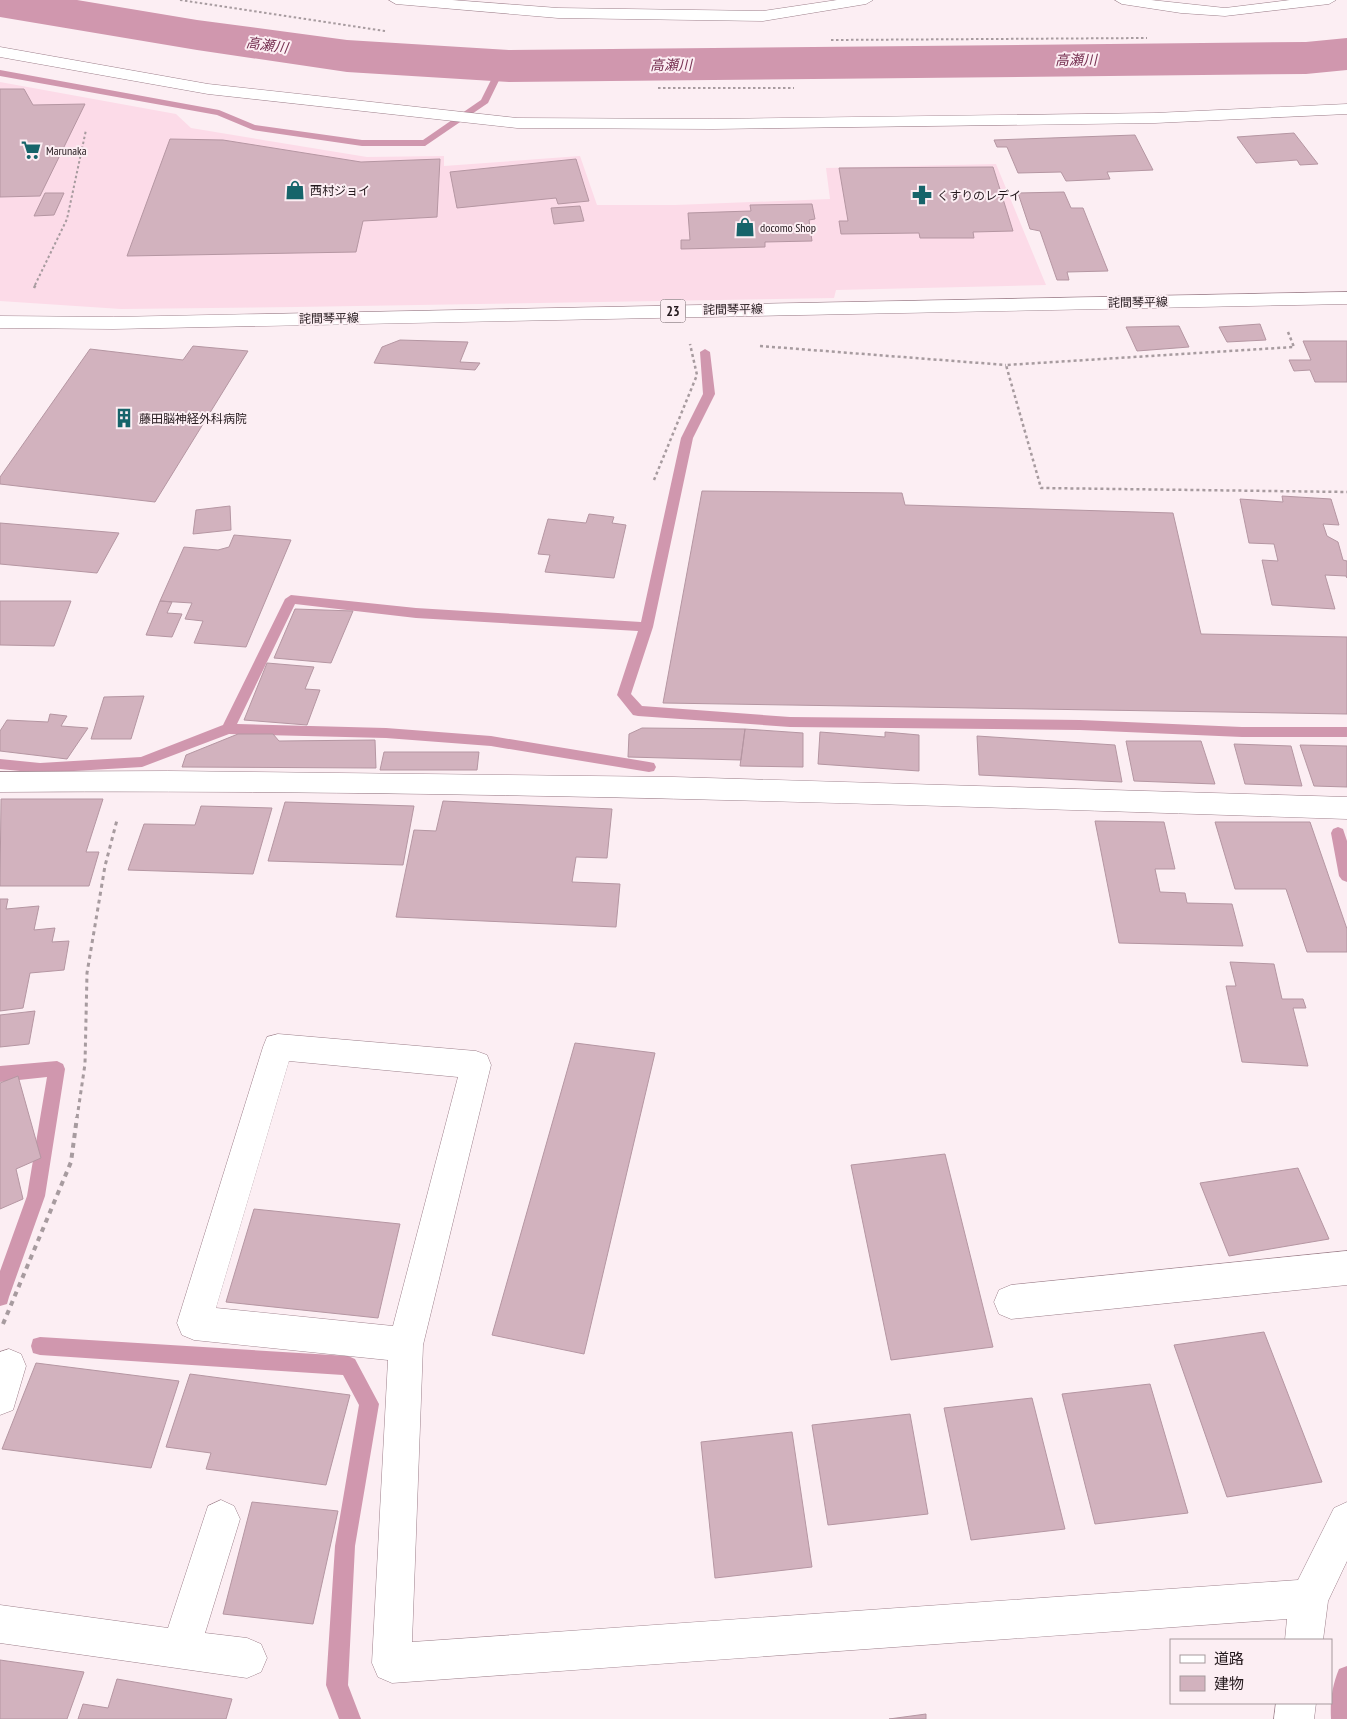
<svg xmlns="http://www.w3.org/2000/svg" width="1347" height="1719" font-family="'PT Sans Narrow','Noto Sans JP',sans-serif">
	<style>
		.built { fill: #fcdbe8 }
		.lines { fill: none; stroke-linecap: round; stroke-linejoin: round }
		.stream { fill: #d097ae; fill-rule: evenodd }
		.river { fill: #d097ae; fill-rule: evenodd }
		.building { fill: #d2b2be; stroke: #b596a2 }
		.minor-casing { stroke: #9e818c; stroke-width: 1 }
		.primary-casing { stroke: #9e818c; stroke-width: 1 }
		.path-far3 { stroke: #a79b9f; stroke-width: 2; stroke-dasharray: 2.5 2.5; stroke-linecap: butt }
		.path-far2 { stroke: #a79b9f; stroke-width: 2.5; stroke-dasharray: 3 3; stroke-linecap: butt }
		.path-far1 { stroke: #a79b9f; stroke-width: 3; stroke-dasharray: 4 4; stroke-linecap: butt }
		.path { stroke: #a79b9f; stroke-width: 4; stroke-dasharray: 5 5; stroke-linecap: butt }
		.minor { fill: #fff; fill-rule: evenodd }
		.primary { fill: #fff; fill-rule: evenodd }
		.labels { text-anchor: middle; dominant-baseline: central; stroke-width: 4; stroke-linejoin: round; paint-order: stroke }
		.far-poi-label { font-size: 12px; fill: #24191d; stroke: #fceef3; text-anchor: start }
		.far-street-label { font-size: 12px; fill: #24191d; stroke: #fceef3 }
		.far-water-label { font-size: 14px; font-style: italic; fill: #773152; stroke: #fceef3 }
		.shield { fill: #fceef3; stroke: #65595d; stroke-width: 1 }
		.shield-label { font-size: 14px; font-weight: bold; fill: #24191d }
	</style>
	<rect width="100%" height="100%" fill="#fceef3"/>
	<path class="built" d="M0,82L176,114L191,128L367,157L444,156V166L580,156L597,205H675L830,199L826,168L996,164L1046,285L836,290L834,298L296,307L121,309L0,301Z"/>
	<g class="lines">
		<path class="stream" d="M499,64L506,66L488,103L425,146H362L253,130L217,115L0,76V70L219,110L255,125L362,140H423L481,100Z
			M705,349L710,352L715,394L693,438L653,627L631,694L642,706L790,717L1080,720L1242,727H1347V737H1242L1080,730L790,727L638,716L633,715L617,695L638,631L416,618L295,604L237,724L386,728L491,736L649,762L654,763L656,767L654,771L649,772L491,746L386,738L229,734L142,767L40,773L0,769V759L40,763L141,757L223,725L285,599L291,595L416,608L641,622L681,438L703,394L700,352Z
			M1338,827L1343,829L1347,841V882L1342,880L1339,876L1331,833L1333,829Z
			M57,1061L63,1064L65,1069L45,1196L9,1297L7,1304L0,1306V1271L27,1196L47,1077L0,1082V1066Z
			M40,1337L348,1356L355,1359L379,1404L355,1546L348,1685L361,1719H339L326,1685L335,1546L359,1405L343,1375L40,1355L33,1353L31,1346L33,1339Z
			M1347,1666V1719H1331C1330,1701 1332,1686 1339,1669Z"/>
		<path class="river" d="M0,0H77L197,20L347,40L509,50L1306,42L1347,38V70L1306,74L509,82L347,72L197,50L0,17Z"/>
	</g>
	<path class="building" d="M0,89H24L33,105L85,104L40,196L0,197Z
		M1294,133L1318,164L1300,165L1297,160L1256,163L1237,137Z
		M1135,135L1153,170L1107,172L1110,179L1066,181L1061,172L1018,173L1007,147H997L994,140Z
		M170,139L223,140L361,162L440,159L437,217L363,221L356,252L127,256Z
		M576,159L589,201L558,204L556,198L457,208L450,172Z
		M993,167L1013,231L973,232L974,238H920L919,233L841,234L839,221H848L839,168Z
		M1064,192L1071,208H1083L1108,271L1067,272L1069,280H1057L1040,231L1030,229L1018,193Z
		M45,193H64L54,215L34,216Z
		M812,204L815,219L809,220L812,241L765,242V247L681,249V240H690L688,213L751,211L750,205Z
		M580,206L584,221L554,224L551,208Z
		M1260,324L1266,340L1227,342L1219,327Z
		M1179,326L1189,347L1137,351L1126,327Z
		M400,340L468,342L460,362L480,363L475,370L374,363L382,347Z
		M1303,341H1347V382H1315L1310,370L1294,371L1289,360H1311Z
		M193,346L248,351L155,502L0,484V477L90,349L183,360Z
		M702,491L902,493L905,505L1173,513L1201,634L1347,637V714L663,703Z
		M1282,496L1331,499L1339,525L1323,524L1327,536L1338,542L1343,560L1347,561V578L1346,576L1325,575L1335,609L1272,605L1262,560L1278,561L1274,544L1249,543L1240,499L1283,502Z
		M230,506L231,530L193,534L196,510Z
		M589,514L614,517L612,523L626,525L614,578L545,572L550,555L538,554L548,519L586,523Z
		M0,523L119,533L97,573L0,564Z
		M234,535L291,540L246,647L194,643L203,621L185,619L192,603L160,601L184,547L218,550L229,547Z
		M0,601H71L54,646L0,645Z
		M160,601L172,602L167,613L182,614L172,637L146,635Z
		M295,609L353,611L331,663L274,658Z
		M267,663L314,667L305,689L320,690L307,725L244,720Z
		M144,696L131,739H91L104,697Z
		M50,714L67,716L61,726L88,728L67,759L0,751V731L7,720L48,722Z
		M642,728L745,729L741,760L628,757L629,734Z
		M745,729L803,733V767L740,766Z
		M820,732L885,737V732L919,735V771L818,764Z
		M238,734H273L279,741L375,740L376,768L182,767L186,755Z
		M977,736L1115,745L1122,782L979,775Z
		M1126,741H1201L1215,784L1134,781Z
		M1234,744L1291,746L1302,786L1245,784Z
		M1300,745L1347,746V787L1314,786Z
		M384,752H479L477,770H380Z
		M1,799H103L86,852H99L89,886H0Z
		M443,801L612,809L607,858L576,857L572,882L620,884L616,927L396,917L414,830L436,831Z
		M285,802L414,806L403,865L268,861Z
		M201,806L272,808L253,874L128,870L144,824L195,825Z
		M1095,821L1164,822L1175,869H1155L1160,892L1185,893L1187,903L1232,904L1243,946L1119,943Z
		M1215,822H1310L1347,929V952H1307L1286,889H1235Z
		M0,899H8L6,909L39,906L34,930L55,928L52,942L69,941L64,970L30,973L23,1008L0,1011Z
		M1230,962L1274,964L1282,999H1303L1306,1008H1293L1308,1066L1242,1062L1226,986H1236Z
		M35,1011L29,1044L0,1047V1015Z
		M575,1043L655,1053L584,1354L492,1335Z
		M18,1076L41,1158L16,1169L23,1199L0,1209V1083Z
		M945,1154L993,1347L891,1360L851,1165Z
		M1298,1168L1329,1239L1229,1256L1200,1183Z
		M254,1209L400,1224L378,1318L226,1302Z
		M1264,1332L1322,1482L1227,1497L1174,1345Z
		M36,1363L179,1381L151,1468L2,1449Z
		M190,1374L350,1395L326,1485L206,1469L211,1453L166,1447Z
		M1150,1384L1188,1513L1095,1524L1062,1394Z
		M1032,1398L1065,1529L971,1540L944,1408Z
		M910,1414L928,1514L828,1525L812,1425Z
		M792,1432L812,1567L715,1578L701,1442Z
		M252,1502L338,1511L313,1624L223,1614Z
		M0,1660L84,1672L67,1719H0Z
		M117,1679L232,1699L226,1719H78L83,1704L108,1708Z
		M926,1714V1719H889Z"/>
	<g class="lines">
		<defs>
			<path id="minor" d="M389,0H452L558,8L763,11L837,0H873L866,4L763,21L558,18L396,4Z
				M1115,0H1151L1225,8L1290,0H1336L1329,4L1225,16L1181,13L1122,4Z
				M0,47L208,84L517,118L713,119L1155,113L1347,104V114L1155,123L713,129L517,128L208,94L0,57Z
				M168,771L674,777L1347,797V819C898,804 449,789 0,792V772Z
				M278,1034L476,1051L487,1055L491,1065L423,1345L412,1642L1298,1580L1334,1508L1347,1502V1561L1328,1601L1323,1640H1285L1287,1619L392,1683L378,1677L372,1663L388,1360L194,1340L182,1335L177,1323L263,1047L267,1037ZM289,1061L458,1077L393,1326L216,1308Z
				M1347,1251V1285L1011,1319L999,1314L994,1302L999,1290L1011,1285Z
				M9,1349L21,1354L26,1366L13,1410L0,1415V1352Z
				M221,1500L234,1506L240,1519L205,1633L247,1638L261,1644L267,1658L261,1672L247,1678L0,1643V1605L168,1628L208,1506Z
				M1276,1703H1316L1314,1719H1274Z"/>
			<path id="primary" d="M1347,292V304L113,329L0,328V316L113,317Z"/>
		</defs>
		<use href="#minor" class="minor-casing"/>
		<use href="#primary" class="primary-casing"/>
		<path class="path-far3" d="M180,0L385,31
			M831,40L1147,38
			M658,88H794
			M35,285L67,219L86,130"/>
		<path class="path-far2" d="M34,288L36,284
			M1288,332L1294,347L1006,365L1041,488L1347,492
			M760,346L1006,365
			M654,480L697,375L690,344"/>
		<path class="path-far1" d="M77,1118L85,1064L87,973L105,866L117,820"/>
		<path class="path" d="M3,1324L71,1162L77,1117"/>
		<use href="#minor" class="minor"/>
		<use href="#primary" class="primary"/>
	</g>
	<defs>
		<symbol id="supermarket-bare" viewBox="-9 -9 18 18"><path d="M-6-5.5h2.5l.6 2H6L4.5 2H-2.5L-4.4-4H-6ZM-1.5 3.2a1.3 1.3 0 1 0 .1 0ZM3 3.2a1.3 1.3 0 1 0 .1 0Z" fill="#16646a" stroke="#fceef3" stroke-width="2.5" paint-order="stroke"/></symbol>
		<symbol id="shop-bare" viewBox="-9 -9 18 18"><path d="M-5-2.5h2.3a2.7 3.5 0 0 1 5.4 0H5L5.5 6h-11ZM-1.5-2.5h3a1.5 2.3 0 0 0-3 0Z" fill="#16646a" stroke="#fceef3" stroke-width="2.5" paint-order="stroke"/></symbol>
		<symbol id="pharmacy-bare" viewBox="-9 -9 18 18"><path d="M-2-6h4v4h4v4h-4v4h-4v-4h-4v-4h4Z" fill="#16646a" stroke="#fceef3" stroke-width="2.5" paint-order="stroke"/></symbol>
		<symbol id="building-bare" viewBox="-9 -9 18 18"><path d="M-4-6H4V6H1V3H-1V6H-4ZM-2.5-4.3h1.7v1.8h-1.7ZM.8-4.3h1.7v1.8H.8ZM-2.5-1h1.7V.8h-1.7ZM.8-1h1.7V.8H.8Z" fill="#16646a" stroke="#fceef3" stroke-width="2.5" paint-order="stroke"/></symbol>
	</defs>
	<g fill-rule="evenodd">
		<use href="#supermarket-bare" x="17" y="136" width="28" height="28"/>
		<use href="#shop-bare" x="281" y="176" width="28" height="28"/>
		<use href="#pharmacy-bare" x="908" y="181" width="28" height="28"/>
		<use href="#shop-bare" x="731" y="213" width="28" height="28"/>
		<use href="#building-bare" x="110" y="404" width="28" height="28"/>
	</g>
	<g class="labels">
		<g class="far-poi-label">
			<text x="46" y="150">Marunaka</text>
			<text x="310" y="190">西村ジョイ</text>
			<text x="937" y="195">くすりのレデイ</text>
			<text x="760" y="227">docomo Shop</text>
			<text x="139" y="418">藤田脳神経外科病院</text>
		</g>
		<g class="far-street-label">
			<text transform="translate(1138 302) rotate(-1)">詫間琴平線</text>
			<text transform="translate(733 309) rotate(-1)">詫間琴平線</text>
			<text transform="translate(329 318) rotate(-1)">詫間琴平線</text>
		</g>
		<g class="far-water-label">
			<text transform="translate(267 45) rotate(8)">高瀬川</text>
			<text transform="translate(1076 60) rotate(-1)">高瀬川</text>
			<text transform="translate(671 65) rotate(-1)">高瀬川</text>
		</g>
		<rect class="shield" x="660.5" y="299.5" width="25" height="23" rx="4"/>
		<g class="shield-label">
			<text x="673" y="311">23</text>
		</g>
	</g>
	<rect x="1170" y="1639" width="162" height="65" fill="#fceef3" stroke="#a6999d"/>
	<rect x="1180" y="1655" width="25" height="8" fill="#ffffff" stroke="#a6999d"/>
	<text x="1214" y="1664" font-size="15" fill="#24191d">道路</text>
	<rect x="1180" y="1676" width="25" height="15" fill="#d2b2be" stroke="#a6999d"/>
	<text x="1214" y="1689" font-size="15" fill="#24191d">建物</text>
</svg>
